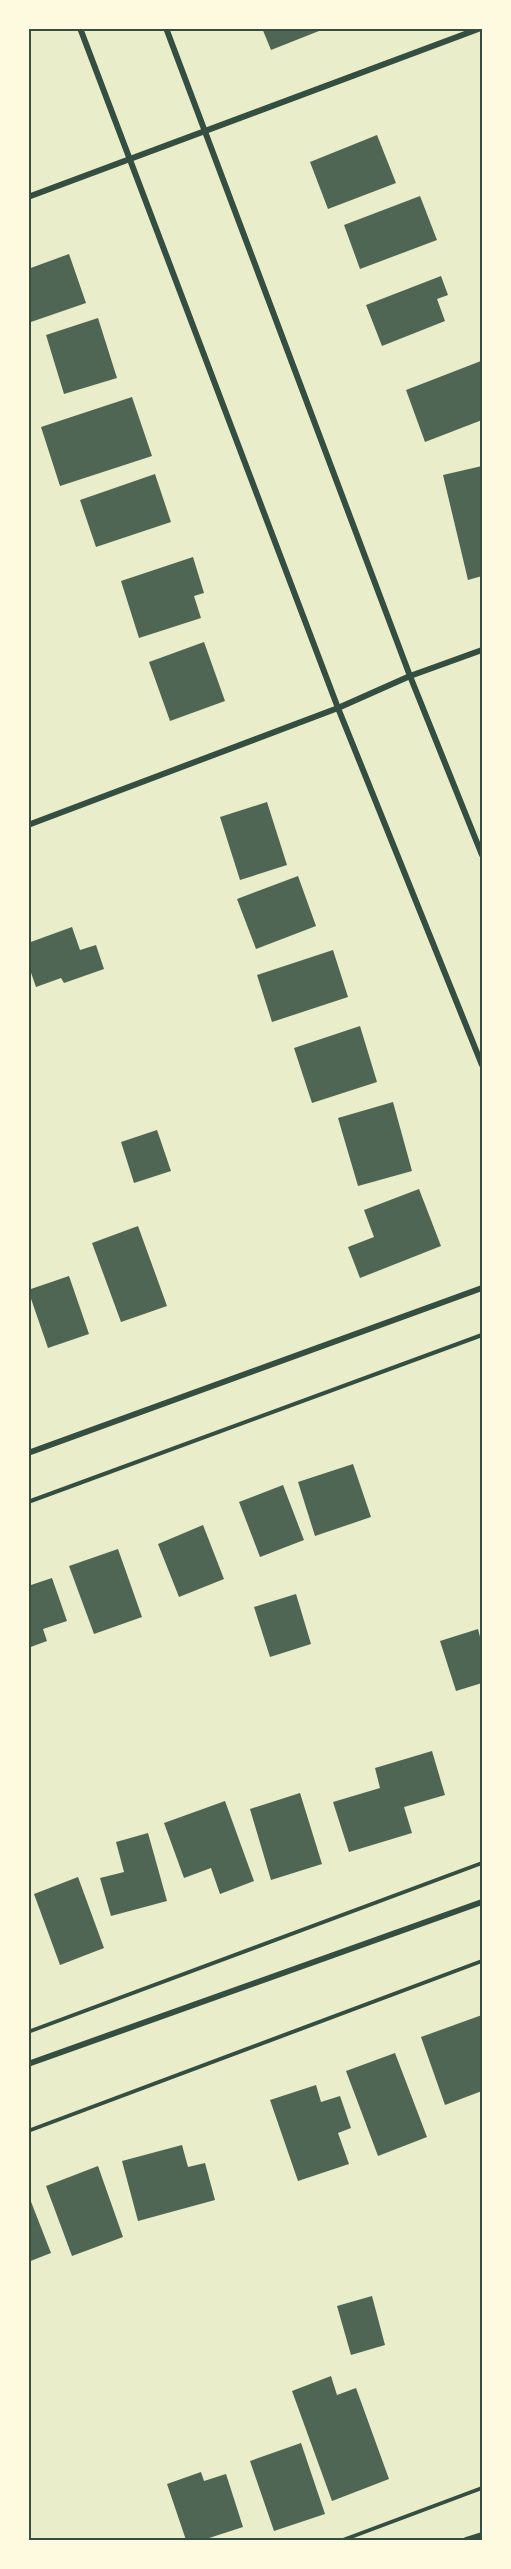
<svg xmlns="http://www.w3.org/2000/svg" width="511" height="2569" font-family="Helvetica,sans-serif">
	<style>
		.building { fill: #4f6655 }
		.lines { fill: none; stroke-linecap: round; stroke-linejoin: round }
		.path { stroke: #344e41; stroke-width: 4 }
		.minor { stroke: #344e41; stroke-width: 6 }
		.neatline { fill: none; stroke: #344e41; stroke-width: 2 }
	</style>
	<rect width="100%" height="100%" fill="#e9edc9"/>
	<path class="building" d="M262,28H324V29L271,50Z
		M377,135L396,183L328,209L310,162Z
		M420,196L437,240L360,269L344,225Z
		M69,254L86,303L28,323V269Z
		M441,276L448,295L437,299L445,321L382,346L366,305Z
		M98,318L117,378L64,394L46,335Z
		M481,361L482,420L425,442L406,390Z
		M132,397L152,456L60,486L41,427Z
		M482,466V576L468,580L443,475Z
		M155,474L171,522L96,547L80,500Z
		M193,557L204,593L194,596L201,618L139,638L121,581Z
		M204,642L225,701L170,721L149,662Z
		M267,802L287,865L240,880L220,817Z
		M298,876L316,926L256,949L237,899Z
		M72,927L80,950L96,945L104,969L64,983L61,978L36,987L28,964V943Z
		M333,950L348,997L272,1022L257,975Z
		M360,1026L377,1082L312,1103L294,1048Z
		M393,1102L412,1171L358,1186L338,1118Z
		M157,1130L171,1171L134,1183L121,1142Z
		M419,1189L441,1246L360,1278L348,1247L374,1237L364,1210Z
		M138,1226L167,1306L121,1322L92,1243Z
		M69,1276L89,1334L48,1348L28,1290Z
		M353,1464L371,1517L315,1536L298,1482Z
		M283,1485L304,1540L260,1557L239,1502Z
		M203,1525L224,1579L179,1597L158,1544Z
		M118,1549L142,1617L94,1634L69,1566Z
		M52,1578L67,1621L43,1629L47,1641L28,1648V1586Z
		M296,1594L311,1644L270,1657L254,1607Z
		M478,1629L482,1645V1683L456,1691L440,1641Z
		M432,1751L445,1795L404,1807L412,1833L349,1852L333,1802L380,1788L375,1768Z
		M300,1793L322,1864L271,1880L250,1809Z
		M225,1801L254,1881L220,1894L211,1868L184,1878L164,1823Z
		M148,1833L167,1901L111,1916L100,1878L124,1872L116,1842Z
		M78,1877L104,1948L60,1965L34,1894Z
		M482,2015V2091L445,2105L421,2037Z
		M395,2053L427,2137L378,2156L346,2071Z
		M316,2085L321,2102L340,2096L351,2128L338,2133L349,2164L298,2181L270,2100Z
		M182,2145L188,2167L205,2163L215,2200L138,2221L122,2161Z
		M98,2166L123,2237L72,2256L46,2186Z
		M28,2194L51,2253L28,2262Z
		M372,2296L385,2345L351,2355L337,2306Z
		M331,2376L337,2395L356,2388L389,2479L332,2501L292,2391Z
		M301,2443L325,2514L274,2531L250,2461Z
		M201,2472L204,2481L226,2474L243,2527L203,2540H186L167,2484Z"/>
	<g class="lines">
		<path class="path" d="M28,1502L482,1335
			M28,2032L482,1863
			M28,2131L482,1961
			M343,2540L482,2488"/>
		<path class="minor" d="M80,28L338,708L482,1065
			M166,28L410,676L482,855
			M28,197L481,28
			M28,825L338,708L410,676L482,650
			M28,1453L482,1288
			M28,2064L482,1902
			M466,2540L482,2535"/>
	</g>
	<rect width="511" height="2569" fill="none" stroke="#fefae0" stroke-width="60"/>
	<rect x="30" y="30" width="451" height="2509" class="neatline"/>
</svg>
